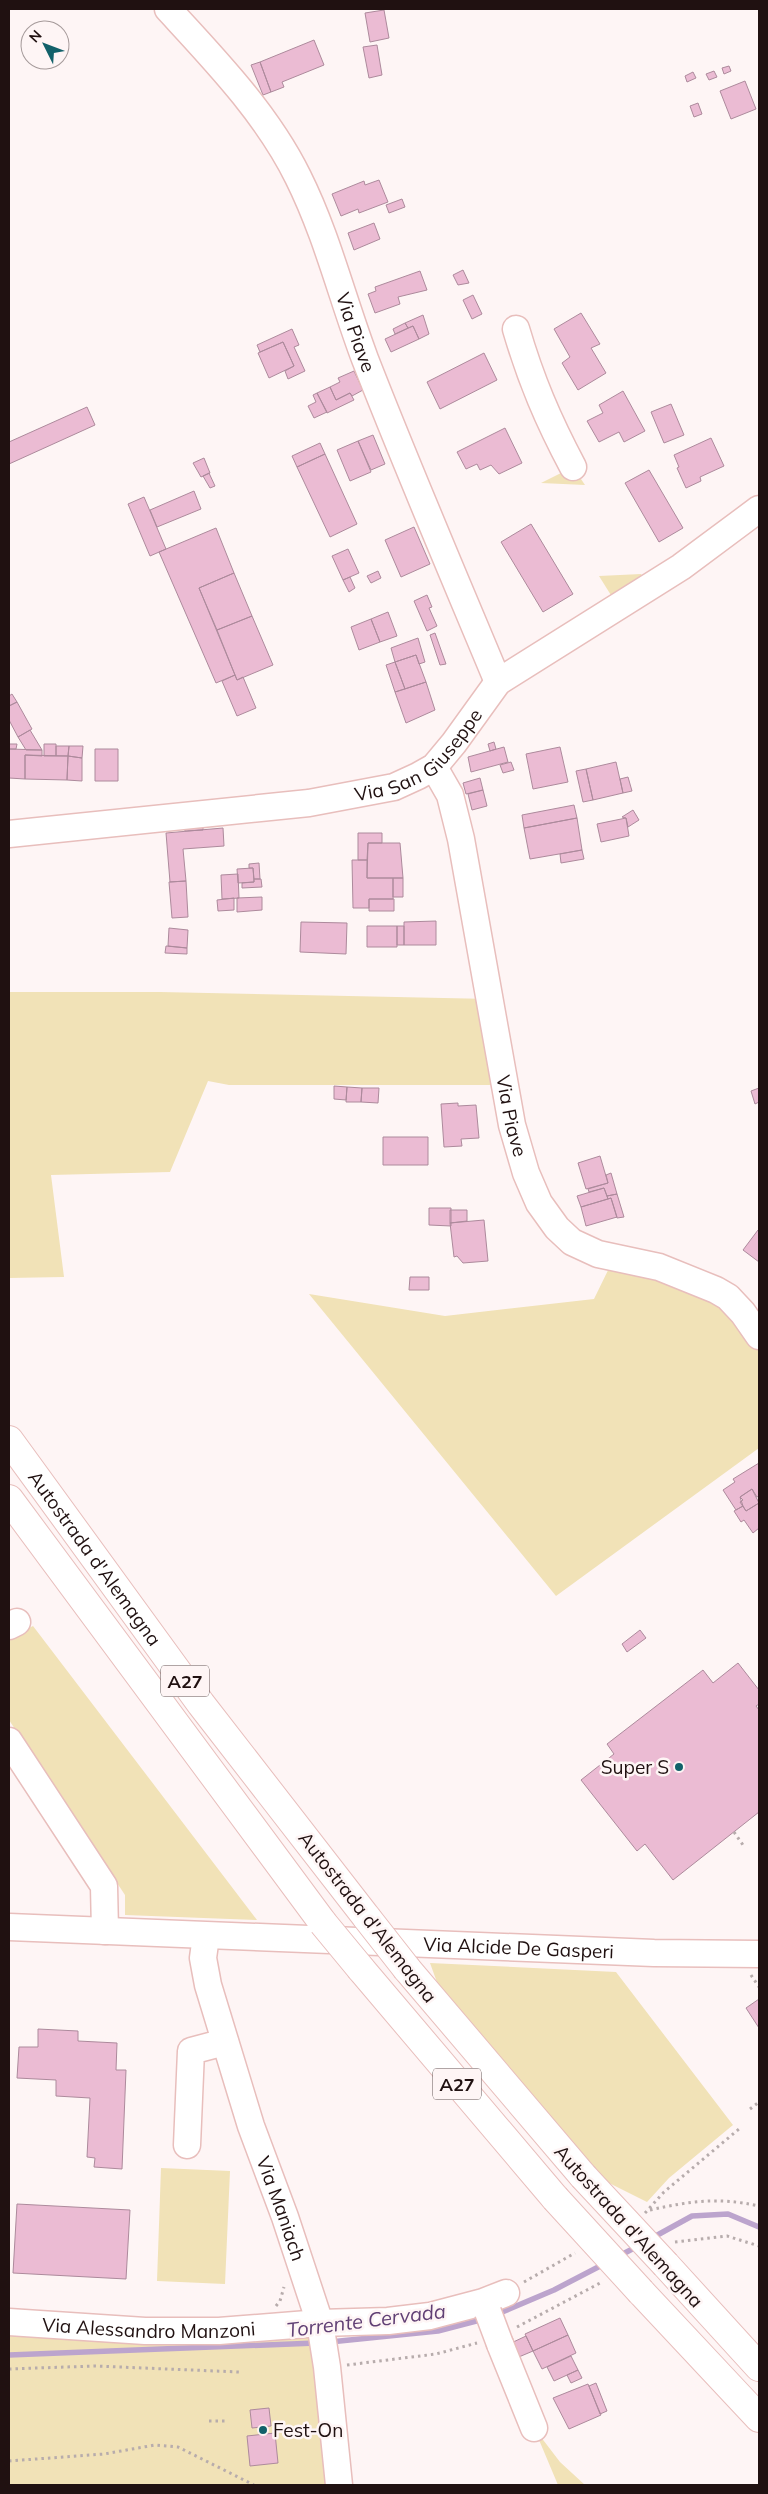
<svg xmlns="http://www.w3.org/2000/svg" width="768" height="2494" font-family="Mulish,sans-serif">
	<style>
		.green { fill: #f1e2b7 }
		.lines { fill: none; stroke-linecap: round; stroke-linejoin: round }
		.stream { stroke: #bca4cd; stroke-width: 5.5 }
		.building { fill: #ebbbd3; stroke: #ad8a9c }
		.minor-casing { stroke: #e8bebc; stroke-width: 29 }
		.highway-casing { stroke: #e8bebc; stroke-width: 30 }
		.path { stroke: #b7acac; stroke-width: 3; stroke-dasharray: 2.5 4; stroke-linecap: butt }
		.minor { stroke: #fff; stroke-width: 26 }
		.highway { stroke: #fff; stroke-width: 28 }
		.minor-bridge-casing { stroke: #e8bebc; stroke-width: 29; stroke-linecap: butt }
		.highway-bridge-casing { stroke: #e8bebc; stroke-width: 30; stroke-linecap: butt }
		.minor-bridge { stroke: #fff; stroke-width: 26 }
		.highway-bridge { stroke: #fff; stroke-width: 28 }
		.poi-dot { fill: #12616a; stroke: #fef5f5; stroke-width: 2 }
		.labels { text-anchor: middle; dominant-baseline: central; stroke-width: 5; stroke-linejoin: round; paint-order: stroke }
		.shield { fill: #fef5f5; stroke: #635555; stroke-width: 1 }
		.shield-label { font-size: 18px; font-weight: bold; fill: #201111 }
		.street-label { font-size: 19px; fill: #201111; stroke: #fef5f5 }
		.poi-label { font-size: 19px; fill: #201111; stroke: #fef5f5; text-anchor: end }
		.water-label { font-size: 20px; font-style: italic; fill: #614075; stroke: #fef5f5 }
	</style>
	<rect width="100%" height="100%" fill="#fef5f5"/>
	<path class="green" d="M573,467L585,485L541,483Z
		M641,574L650,587L619,608L599,576Z
		M9,992H160L491,999L505,1085H229L208,1081L170,1172L51,1175L64,1277L9,1278Z
		M614,1258L689,1278L759,1336V1448L556,1596L309,1294L445,1316L594,1299Z
		M33,1626L257,1920L125,1915V1895L9,1720V1638Z
		M430,1963L616,1972L733,2125L669,2178L647,2202L601,2179L438,1985Z
		M161,2168L230,2171L225,2284L157,2281Z
		M9,2322L320,2323L339,2485H9Z
		M534,2428L560,2462L585,2485H558Z"/>
	<g class="lines">
		<path class="stream" d="M652,2238L692,2216L728,2214L759,2227
			M619,2256L638,2246
			M495,2315L554,2290L604,2264
			M330,2342L438,2331L484,2319
			M9,2355L316,2343"/>
	</g>
	<path class="building" d="M384,10L389,38L370,42L365,13Z
		M314,40L324,65L282,82L284,87L271,92L260,62Z
		M377,45L382,75L369,78L363,47Z
		M260,62L271,92L263,95L251,65Z
		M729,66L731,71L724,74L722,68Z
		M714,71L717,77L709,80L706,74Z
		M693,72L696,78L687,82L685,76Z
		M745,81L756,109L731,119L720,91Z
		M698,103L702,114L694,117L690,106Z
		M379,180L388,202L359,213L358,209L341,216L332,194L364,181L365,185Z
		M402,199L405,207L389,213L386,205Z
		M374,223L380,239L354,250L348,233Z
		M463,270L469,283L458,285L453,275Z
		M420,271L427,290L398,297L400,304L375,313L368,294L376,291L375,287Z
		M473,295L482,314L472,319L463,300Z
		M581,313L600,344L591,348L606,373L578,390L562,363L570,357L554,329Z
		M423,315L429,334L419,339L413,326L408,328L405,323Z
		M405,323L408,328L395,334L393,329Z
		M413,326L419,339L391,352L385,339Z
		M292,329L299,345L294,347L305,371L288,379L285,371L294,366L283,342L260,352L257,345Z
		M283,342L294,366L269,378L258,353Z
		M484,353L497,380L440,409L427,382Z
		M354,371L363,390L352,396L350,393L336,400L330,387L340,382L338,378Z
		M330,387L336,400L350,393L354,400L327,413L317,393Z
		M623,391L645,431L624,442L619,432L599,442L587,421L603,413L599,405Z
		M317,393L327,412L314,418L308,406L316,402L313,395Z
		M671,404L684,435L664,443L651,412Z
		M87,407L95,425L9,464V442Z
		M505,428L522,463L499,474L491,465L480,470L477,464L466,469L457,452Z
		M373,435L385,464L371,470L358,441Z
		M711,438L724,466L700,477L701,481L686,488L677,468L679,467L674,455Z
		M358,441L371,472L350,481L337,450Z
		M320,443L325,454L297,467L292,456Z
		M325,454L357,524L330,537L297,467Z
		M204,458L210,473L201,477L193,463Z
		M649,470L683,528L659,542L625,483Z
		M209,473L215,486L210,488L203,476Z
		M194,491L201,509L157,527L150,510Z
		M144,497L166,549L150,556L128,504Z
		M531,524L573,594L543,612L501,542Z
		M414,527L430,564L401,577L385,540Z
		M216,528L234,573L199,588L235,675L216,683L159,552Z
		M348,549L359,573L343,580L332,556Z
		M378,571L381,578L371,583L367,576Z
		M234,573L252,616L217,630L199,588Z
		M350,577L355,588L349,592L343,580Z
		M427,595L432,607L429,608L437,626L427,631L414,601Z
		M388,612L397,636L380,642L371,619Z
		M252,616L273,665L237,680L217,630Z
		M371,619L380,642L359,650L351,627Z
		M435,633L446,664L440,665L430,635Z
		M418,638L425,662L419,664L416,655L395,662L391,648Z
		M416,655L426,682L405,689L395,662Z
		M395,662L405,689L395,692L386,665Z
		M235,675L237,680L243,677L256,708L237,716L222,681Z
		M426,682L435,710L406,723L395,692Z
		M12,694L17,702L9,706V696Z
		M17,702L32,729L18,737L9,720V706Z
		M30,730L42,750H26L18,737Z
		M494,742L496,749L490,751L488,744Z
		M9,744H17L16,749H9Z
		M44,744H56V756H44Z
		M56,746H69L68,756H56Z
		M69,746H83L82,758L68,756Z
		M504,747L508,762L471,772L468,757Z
		M560,747L568,782L533,789L526,754Z
		M9,749L42,750V756L25,755V779L9,778Z
		M95,749H118V781H95Z
		M25,755L68,756L67,780L25,779Z
		M68,756L82,758V781L67,780Z
		M511,762L514,770L503,773L500,765Z
		M616,762L623,793L593,800L586,769Z
		M586,769L593,800L583,802L576,771Z
		M628,777L632,791L623,793L620,779Z
		M480,778L483,790L466,794L463,783Z
		M483,790L487,806L472,810L468,794Z
		M574,805L577,818L524,828L522,815Z
		M633,810L639,820L628,827L626,818L622,817Z
		M577,818L582,850L530,859L524,828Z
		M626,818L629,836L601,842L597,824Z
		M203,825V830L185,831L184,826Z
		M223,828L224,846L183,849L186,881L170,882L166,833Z
		M358,833H382V843H368L367,860H358Z
		M368,843H400L403,878H367Z
		M582,850L584,859L561,863L560,854Z
		M352,860H367V878H393V899H369V908H353Z
		M259,863L260,879H254L253,868H249V864Z
		M253,868L254,882L238,883L237,869Z
		M238,874L239,898L222,899L221,875Z
		M393,878H403V897H393Z
		M254,879H261L262,887L242,888V883L254,882Z
		M186,881L188,917L172,918L169,882Z
		M262,897V910L237,912V898Z
		M234,898V910L218,911L217,900Z
		M369,899H394V911H369Z
		M436,921V945H404V922Z
		M301,922L347,923L346,954L300,952Z
		M367,926H397V947H367Z
		M397,926H404V945H397Z
		M169,928L188,930L187,948L168,946Z
		M166,946L187,948V954L165,953Z
		M334,1086L347,1087L346,1100L334,1099Z
		M347,1087L362,1088L361,1102H346Z
		M362,1088H379L378,1103L361,1102Z
		M759,1088V1102L755,1104L751,1091Z
		M458,1103V1106L476,1105L479,1138L461,1139L462,1146L444,1147L441,1104Z
		M383,1137H428V1165H383Z
		M600,1156L608,1183L586,1189L578,1163Z
		M611,1173L617,1194L607,1196L604,1188L589,1192L588,1189L608,1183L606,1175Z
		M604,1188L608,1199L581,1207L577,1196Z
		M617,1194L624,1217L617,1218L611,1198L608,1199L607,1196Z
		M611,1198L617,1217L586,1226L581,1207Z
		M429,1208H451V1226L429,1225Z
		M450,1210H467V1221L450,1223Z
		M484,1220L488,1261L463,1263L457,1256L454,1257L450,1223Z
		M758,1230L759,1231V1262L743,1250Z
		M410,1277H429V1290H409Z
		M759,1463V1496L757,1497L752,1489L740,1497L743,1506L736,1510L723,1490L735,1482L733,1479Z
		M752,1489L759,1503L746,1511L740,1502L743,1500L740,1497Z
		M759,1503V1528L753,1533L744,1520L741,1522L734,1511L743,1506L746,1511Z
		M640,1630L646,1638L627,1652L622,1644Z
		M738,1663L759,1690V1704L756,1706L759,1710V1812L673,1880L645,1844L637,1851L581,1780L614,1754L607,1744L703,1670L713,1683Z
		M759,1999V2028L746,2008Z
		M38,2029L78,2031V2041L117,2043L116,2070H126L122,2169L94,2167L95,2158L87,2157L90,2098L56,2096V2080L17,2078L19,2047H38Z
		M17,2204L130,2210L126,2279L13,2273Z
		M560,2318L568,2335L533,2351L525,2334Z
		M568,2335L576,2353L542,2369L533,2351Z
		M526,2336L533,2351L514,2359L507,2345Z
		M571,2356L578,2370L554,2381L547,2367Z
		M578,2370L582,2378L571,2383L567,2375Z
		M596,2383L607,2411L600,2414L589,2386Z
		M588,2384L601,2415L569,2429L553,2398Z
		M269,2408L271,2426L252,2428L250,2410Z
		M275,2433L278,2463L250,2466L247,2436Z"/>
	<g class="lines">
		<defs>
			<g id="minor">
				<path id="s1" d="M168,9C215,60 267,114 298,177C327,235 342,298 365,359C407,467 453,574 498,682"/>
				<path d="M516,329C531,380 548,420 573,467"/>
				<path id="s2" d="M434,767L450,795L461,839L512,1125L526,1173L539,1203L557,1228L572,1242L598,1254L659,1267L716,1290L728,1297L743,1313L759,1336"/>
				<path id="s3" d="M9,834L309,803L394,787L418,776L434,767L454,743L498,682L681,567L759,509"/>
				<path d="M9,1626L17,1622"/>
				<path d="M9,1741L104,1886L105,1931"/>
				<path id="s4" d="M9,1927L654,1953L759,1954"/>
				<path id="s5" d="M206,1936L203,1958L208,1985L251,2126L285,2217L320,2323L327,2367L339,2485"/>
				<path d="M187,2145L191,2051L225,2042"/>
				<path id="s6" d="M9,2322L145,2331H219L320,2323L388,2321L430,2316L483,2302L506,2293"/>
				<path d="M500,2344L534,2428"/>
			</g>
			<g id="highway">
				<path id="s7" d="M9,1440L201,1704L367,1918"/>
				<path d="M9,1499L323,1923"/>
				<path d="M361,1969L555,2198"/>
				<path d="M407,1969L583,2176"/>
				<path d="M666,2265L759,2367"/>
				<path d="M641,2292L759,2418"/>
			</g>
		</defs>
		<use href="#minor" class="minor-casing"/>
		<use href="#highway" class="highway-casing"/>
		<path class="path" d="M734,1832L745,1848
			M751,1975L759,1987
			M750,2109L759,2102
			M650,2210C691,2201 718,2197 759,2206
			M645,2213L664,2192L739,2129
			M675,2242L727,2236L759,2246
			M524,2282L575,2253
			M276,2306L280,2301L284,2287
			M517,2327L602,2282
			M347,2365L436,2354L477,2343
			M9,2369L95,2366L239,2372
			M209,2421H225
			M283,2431L296,2430
			M9,2461L104,2454L155,2445L178,2447L254,2485"/>
		<use href="#minor" class="minor"/>
		<use href="#highway" class="highway"/>
		<defs>
			<path id="minor-bridge" d="M488,2312L500,2344"/>
			<path id="highway-bridge" d="M367,1918L407,1969
				M323,1923L361,1969
				M583,2176L666,2265
				M555,2198L641,2292"/>
		</defs>
		<use href="#minor-bridge" class="minor-bridge-casing"/>
		<use href="#highway-bridge" class="highway-bridge-casing"/>
		<use href="#minor-bridge" class="minor-bridge"/>
		<use href="#highway-bridge" class="highway-bridge"/>
	</g>
	<g class="poi-dot">
		<circle cx="679" cy="1767" r="5"/>
		<circle cx="263" cy="2430" r="5"/>
	</g>
	<g class="labels">
		<g class="shield">
			<rect x="161" y="1665.5" width="48" height="31" rx="4"/>
			<rect x="433" y="2068.5" width="48" height="31" rx="4"/>
		</g>
		<g class="shield-label">
			<text x="185" y="1681">A27</text>
			<text x="457" y="2084">A27</text>
		</g>
		<g class="street-label">
			<text stroke="none"><textPath href="#s1" startOffset="379">Via Piave</textPath></text>
			<text stroke="none"><textPath href="#s3" startOffset="426">Via San Giuseppe</textPath></text>
			<text stroke="none"><textPath href="#s2" startOffset="359">Via Piave</textPath></text>
			<text stroke="none"><textPath href="#s7" startOffset="146">Autostrada d'Alemagna</textPath></text>
			<text transform="translate(368 1917) rotate(52)">Autostrada d'Alemagna</text>
			<text stroke="none"><textPath href="#s4" startOffset="510">Via Alcide De Gasperi</textPath></text>
			<text stroke="none"><textPath href="#s5" startOffset="285">Via Maniach</textPath></text>
			<text transform="translate(629 2226) rotate(48)">Autostrada d'Alemagna</text>
			<text stroke="none"><textPath href="#s6" startOffset="140">Via Alessandro Manzoni</textPath></text>
		</g>
		<g class="poi-label">
			<text x="669" y="1767">Super S</text>
			<text x="273" y="2430" text-anchor="start">Fest-On</text>
		</g>
		<g class="water-label">
			<text transform="translate(366 2320) rotate(-7)">Torrente Cervada</text>
		</g>
	</g>
	<rect width="768" height="2494" fill="none" stroke="#201111" stroke-width="20"/>
	<g transform="translate(45 45) rotate(312)"><circle r="24" fill="#fef5f5" stroke="#a59a9a"/>
	<path d="M0-4L9 19L0 12L-9 19Z" fill="#12616a"/>
	<text y="-8" font-size="14" font-weight="bold" text-anchor="middle" fill="#201111">N</text>
	</g>
</svg>
